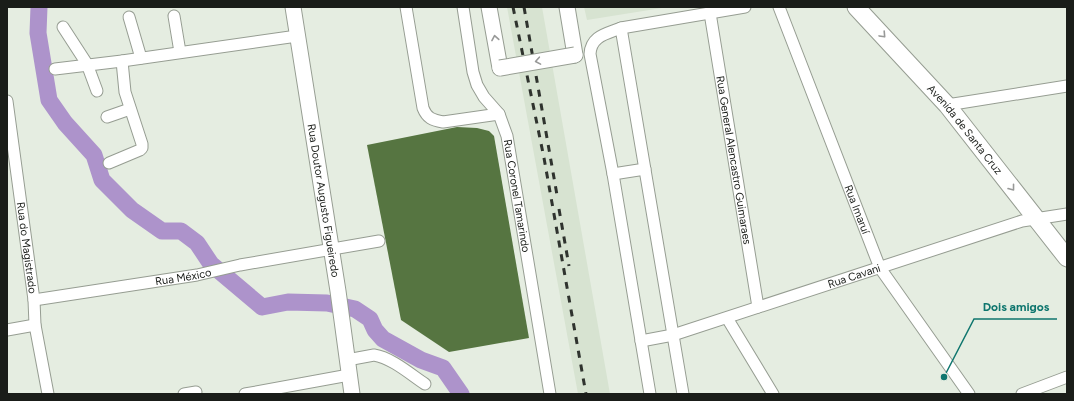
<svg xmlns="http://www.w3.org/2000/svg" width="1074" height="401" font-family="Figtree,sans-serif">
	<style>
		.built { fill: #d7e3d1 }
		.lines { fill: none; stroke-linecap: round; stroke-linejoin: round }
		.river { stroke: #ad93cb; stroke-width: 17 }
		.building { fill: #567541 }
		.street-casing { stroke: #969d92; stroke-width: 13 }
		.secondary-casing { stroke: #969d92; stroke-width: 17 }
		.primary-casing { stroke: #969d92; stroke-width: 19 }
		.street { stroke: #fff; stroke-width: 11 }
		.secondary { stroke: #fff; stroke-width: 15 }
		.primary { stroke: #fff; stroke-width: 17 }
		.rail { stroke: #2f332e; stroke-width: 3; stroke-dasharray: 7 7; stroke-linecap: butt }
		.secondary-bridge-casing { stroke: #969d92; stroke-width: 17; stroke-linecap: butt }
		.secondary-bridge { stroke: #fff; stroke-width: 15 }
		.oneway { stroke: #989998 }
		.labels { text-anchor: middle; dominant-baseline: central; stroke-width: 3.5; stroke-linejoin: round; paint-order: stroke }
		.street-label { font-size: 11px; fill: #1a1d19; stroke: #e5ede1 }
		.leader { fill: none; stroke: #0f766e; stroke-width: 1.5 }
		.callout-dot { fill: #0f766e; stroke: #e5ede1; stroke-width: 1.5 }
		.callout-label { font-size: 12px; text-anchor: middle; font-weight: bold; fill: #0f766e; stroke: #e5ede1; stroke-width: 3.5; stroke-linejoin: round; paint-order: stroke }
	</style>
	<rect width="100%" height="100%" fill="#e5ede1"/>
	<path class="built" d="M507,7H542L610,394H578Z
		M584,7H668L587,20Z"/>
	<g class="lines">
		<path class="river" d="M39,7L38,33L49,100L65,123L94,155L102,180L132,210L162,231H181L197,243L211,264L262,307L288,302L327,303L355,309L370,319L375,330L383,339L421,360L443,368L461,394"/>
	</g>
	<path class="building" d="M457,127L477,128L489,131L494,136L529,338L449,352L401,320L367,145Z"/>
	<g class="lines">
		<defs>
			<g id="street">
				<path d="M406,7L423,108C427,118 432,120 443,122L499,114"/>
				<path id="s1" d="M463,7L473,72L477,85L484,97L499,114L507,136L550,394"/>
				<path id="s2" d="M779,7L880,268L969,394"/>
				<path id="s3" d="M710,13L758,307"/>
				<path d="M174,16L180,52"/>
				<path d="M129,17L141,58"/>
				<path d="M63,27L87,64L97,91"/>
				<path d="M621,28L745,7"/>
				<path d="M55,69L122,61L297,36"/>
				<path id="s4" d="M7,101L34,300L35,325L48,394"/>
				<path d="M947,105L1067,86"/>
				<path d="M107,117L130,109"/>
				<path d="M109,163L140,150L142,148V144L125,92L122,61"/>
				<path d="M613,174L645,169"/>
				<path id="s5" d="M34,300L197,275L240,265L379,241"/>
				<path d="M727,318L773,394"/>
				<path d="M7,330L35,325"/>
				<path id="s6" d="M641,341L673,335L1022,221L1067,214"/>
				<path d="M347,360L374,355C392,358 410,374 425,384"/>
				<path d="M184,394L196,392"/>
				<path d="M245,394L349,375"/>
				<path d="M650,394L613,174L590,54C591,36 606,34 621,28L683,394"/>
				<path d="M1022,394L1067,377"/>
			</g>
			<g id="secondary">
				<path id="s7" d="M293,7L338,291L352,394"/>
				<path d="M489,7L500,68"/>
				<path d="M567,7L575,55"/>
			</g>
			<g id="primary">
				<path id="s8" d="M856,7L947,105L1067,258"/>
			</g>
		</defs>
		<use href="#street" class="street-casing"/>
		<use href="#secondary" class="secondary-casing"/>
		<use href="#primary" class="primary-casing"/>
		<use href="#street" class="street"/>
		<use href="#secondary" class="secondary"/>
		<use href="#primary" class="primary"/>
		<path class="rail" d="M513,7L544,158L586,394
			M524,7L557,195
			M559,209L569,266"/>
		<defs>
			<path id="secondary-bridge" d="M500,68L575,55"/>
		</defs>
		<use href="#secondary-bridge" class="secondary-bridge-casing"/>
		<use href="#secondary-bridge" class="secondary-bridge"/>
	</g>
	<defs><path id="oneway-chevron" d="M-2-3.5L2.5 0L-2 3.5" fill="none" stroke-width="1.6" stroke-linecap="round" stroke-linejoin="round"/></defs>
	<g class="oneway">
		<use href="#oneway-chevron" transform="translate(883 35) rotate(47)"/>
		<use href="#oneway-chevron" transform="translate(495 38) rotate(-100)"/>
		<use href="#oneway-chevron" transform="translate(538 61) rotate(170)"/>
		<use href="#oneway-chevron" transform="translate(1012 188) rotate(52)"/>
	</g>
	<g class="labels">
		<g class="street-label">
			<text stroke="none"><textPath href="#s8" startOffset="164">Avenida de Santa Cruz</textPath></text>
			<text stroke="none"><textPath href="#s3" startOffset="149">Rua General Alencastro Guimaraes</textPath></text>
			<text stroke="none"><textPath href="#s1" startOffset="200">Rua Coronel Tamarindo</textPath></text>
			<text stroke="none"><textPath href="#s7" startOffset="196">Rua Doutor Augusto Figueiredo</textPath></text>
			<text stroke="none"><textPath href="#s2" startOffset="217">Rua Imaruí</textPath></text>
			<text stroke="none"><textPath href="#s4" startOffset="148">Rua do Magistrado</textPath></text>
			<text stroke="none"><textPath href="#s5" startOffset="151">Rua México</textPath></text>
			<text stroke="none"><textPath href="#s6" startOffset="223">Rua Cavani</textPath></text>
		</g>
	</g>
	<path class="leader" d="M944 377L974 319H1057"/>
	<circle class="callout-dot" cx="944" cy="377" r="4"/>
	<g class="callout-label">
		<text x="1016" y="311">Dois amigos</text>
	</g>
	<rect width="1074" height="401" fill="none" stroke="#1a1d19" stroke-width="16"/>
</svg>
